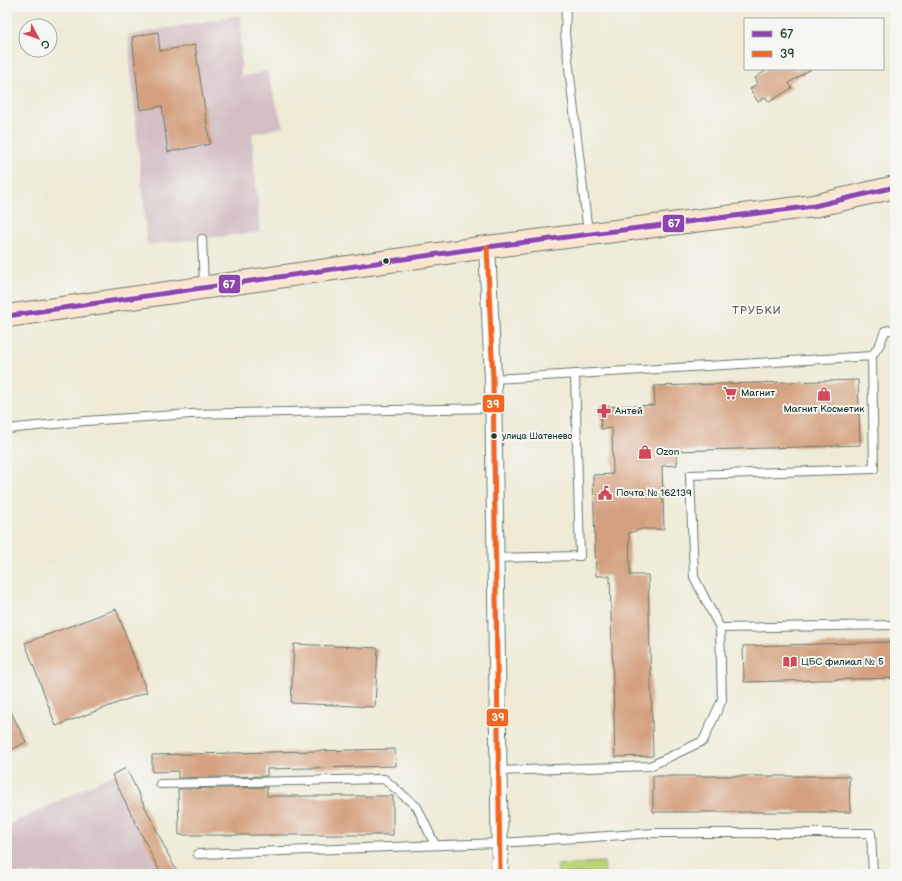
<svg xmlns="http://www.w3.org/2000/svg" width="902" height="881" font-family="'Balsamiq Sans',sans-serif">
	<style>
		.industrial { fill: #d2bec3 }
		.green { fill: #bdd377; stroke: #6e8856 }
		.building { fill: #d4a07f }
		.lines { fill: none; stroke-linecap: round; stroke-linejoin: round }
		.lane-casing { stroke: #677a6d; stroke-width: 10 }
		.street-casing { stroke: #677a6d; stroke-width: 18 }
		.secondary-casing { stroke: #677a6d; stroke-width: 24 }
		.lane { stroke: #fff; stroke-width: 8 }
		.street { stroke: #fff; stroke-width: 16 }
		.secondary { stroke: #fce5cf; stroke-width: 22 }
		.bus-1-casing { stroke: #f6f6f2; stroke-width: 8 }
		.bus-2-casing { stroke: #f6f6f2; stroke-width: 8 }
		.bus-1 { stroke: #8e44ad; stroke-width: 5 }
		.bus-2 { stroke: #f26522; stroke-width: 5 }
		.bus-dot { fill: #1f3d34; stroke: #f6f6f2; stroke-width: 1.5 }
		.labels { text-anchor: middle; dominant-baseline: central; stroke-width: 4; stroke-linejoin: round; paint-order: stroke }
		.bus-label { font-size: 9px; fill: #1f3d34; stroke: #f6f6f2; text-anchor: start }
		.poi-label { font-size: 10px; fill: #1f3d34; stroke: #f6f6f2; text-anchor: start }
		.neighbourhood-label { font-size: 11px; letter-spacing: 1px; fill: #5e604e; stroke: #f6f6f2 }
		.line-badge { stroke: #f6f6f2; stroke-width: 1.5 }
		.badge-label { font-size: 11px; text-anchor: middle; font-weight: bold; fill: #fff }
	</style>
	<rect width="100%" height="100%" fill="#f6f6f2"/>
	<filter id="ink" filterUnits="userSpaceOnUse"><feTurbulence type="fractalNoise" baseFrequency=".025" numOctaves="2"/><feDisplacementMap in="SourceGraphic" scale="8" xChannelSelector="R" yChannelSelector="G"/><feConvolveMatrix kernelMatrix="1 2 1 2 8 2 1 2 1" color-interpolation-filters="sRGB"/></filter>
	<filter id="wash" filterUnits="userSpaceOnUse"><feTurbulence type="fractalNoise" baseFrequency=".012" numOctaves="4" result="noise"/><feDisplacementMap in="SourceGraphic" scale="16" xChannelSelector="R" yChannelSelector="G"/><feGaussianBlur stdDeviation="0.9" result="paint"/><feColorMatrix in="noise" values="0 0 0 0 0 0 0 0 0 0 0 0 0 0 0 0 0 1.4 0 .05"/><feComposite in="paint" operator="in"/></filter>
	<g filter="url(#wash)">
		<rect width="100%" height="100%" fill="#eeead6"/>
		<path class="industrial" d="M241,15V77L267,71L283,127L252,134L260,232L147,245L128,35Z
			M112,775L161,874H7V826Z"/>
		<path class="green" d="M604,862L605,874H558V865Z"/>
		<g id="blocks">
			<path class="building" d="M158,32L160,51L195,45L210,144L168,152L162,106L140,110L132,37Z
				M768,69H811L789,83L792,88L769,102L766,97L758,102L750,89L758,83L755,78Z
				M858,380L860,445L677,451V465L662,466L664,529H642L629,533L630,575H648L653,756L615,757L610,576H596L593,475L613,474L612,428L601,429L600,407L655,405L654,386Z
				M116,609L147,692L56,726L25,643Z
				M895,642V678L744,682L743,646Z
				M294,644L378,648L375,707L291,703Z
				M7,704L26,742L7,752Z
				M395,749L396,766L267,769V776L178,778V771L152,772V755Z
				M126,768L169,856L178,874H161L112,775Z
				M653,776H849L850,812H653Z
				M267,787V796H393V835H179L178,789Z"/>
		</g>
	</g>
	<g filter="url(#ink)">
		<use href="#blocks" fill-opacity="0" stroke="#677a6d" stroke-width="1"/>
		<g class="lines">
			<defs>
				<path id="lane" d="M566,7L565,33L588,233
					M202,239L204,286
					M872,356L874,469L690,475L694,577L720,628L895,625
					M493,379L872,356L880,344L885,331L895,329
					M7,429L85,421L191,414L494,408
					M496,558L580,556L575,374
					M498,771L650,766L703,741L722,700L720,628
					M160,784L384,779L417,807L435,845
					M198,854L499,843L654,833H871L873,874"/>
				<path id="street" d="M487,247L493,379L500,874"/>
				<path id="secondary" d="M7,316L487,247L814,206L895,187"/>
			</defs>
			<use href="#lane" class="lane-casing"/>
			<use href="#street" class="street-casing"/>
			<use href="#secondary" class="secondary-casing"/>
			<use href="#lane" class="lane"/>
			<use href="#street" class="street"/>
			<use href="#secondary" class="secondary"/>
			<defs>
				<path id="bus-1" d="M7,316L487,247L814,206L895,187"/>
				<path id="bus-2" d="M487,247L493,379L500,874"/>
			</defs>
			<use href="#bus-1" class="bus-1-casing"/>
			<use href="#bus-2" class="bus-2-casing"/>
			<use href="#bus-1" class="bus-1"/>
			<use href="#bus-2" class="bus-2"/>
		</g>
	</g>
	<defs>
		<symbol id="supermarket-bare" viewBox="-9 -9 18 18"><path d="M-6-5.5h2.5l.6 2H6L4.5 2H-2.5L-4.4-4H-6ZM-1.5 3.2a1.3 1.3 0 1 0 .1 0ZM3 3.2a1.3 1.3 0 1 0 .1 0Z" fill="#d1495b" stroke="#f6f6f2" stroke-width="2.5" paint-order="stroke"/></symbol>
		<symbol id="shop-bare" viewBox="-9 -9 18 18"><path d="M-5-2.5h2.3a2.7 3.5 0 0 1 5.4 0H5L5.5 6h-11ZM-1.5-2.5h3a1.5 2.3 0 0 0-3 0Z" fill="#d1495b" stroke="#f6f6f2" stroke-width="2.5" paint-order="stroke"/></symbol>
		<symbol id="pharmacy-bare" viewBox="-9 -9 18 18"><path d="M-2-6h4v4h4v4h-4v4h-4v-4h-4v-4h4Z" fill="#d1495b" stroke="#f6f6f2" stroke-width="2.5" paint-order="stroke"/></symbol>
		<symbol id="civic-bare" viewBox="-9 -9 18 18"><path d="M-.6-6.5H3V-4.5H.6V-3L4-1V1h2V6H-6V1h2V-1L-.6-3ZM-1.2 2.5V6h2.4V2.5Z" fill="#d1495b" stroke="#f6f6f2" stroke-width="2.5" paint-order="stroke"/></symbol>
		<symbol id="library-bare" viewBox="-9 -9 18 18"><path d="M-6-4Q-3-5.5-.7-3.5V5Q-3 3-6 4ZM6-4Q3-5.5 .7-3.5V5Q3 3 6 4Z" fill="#d1495b" stroke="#f6f6f2" stroke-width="2.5" paint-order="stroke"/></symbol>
	</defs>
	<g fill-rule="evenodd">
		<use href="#supermarket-bare" x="720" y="383" width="20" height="20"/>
		<use href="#shop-bare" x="814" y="384" width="20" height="20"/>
		<use href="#pharmacy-bare" x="594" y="401" width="20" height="20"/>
		<use href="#shop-bare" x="635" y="442" width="20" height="20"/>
		<use href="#civic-bare" x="595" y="483" width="20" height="20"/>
		<use href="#library-bare" x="780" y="652" width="20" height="20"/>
	</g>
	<g class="bus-dot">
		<circle cx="386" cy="261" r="3.5"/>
		<circle cx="494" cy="436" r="3.5"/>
	</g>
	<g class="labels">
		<g class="bus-label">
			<text x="502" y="436">улица Шатенево</text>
		</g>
		<g class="poi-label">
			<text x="741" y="393">Магнит</text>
			<text x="824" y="409" text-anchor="middle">Магнит Косметик</text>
			<text x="615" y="411">Антей</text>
			<text x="656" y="452">Ozon</text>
			<text x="616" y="493">Почта № 162139</text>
			<text x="801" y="662">ЦБС филиал № 5</text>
		</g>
		<g class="neighbourhood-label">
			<text x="757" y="310">ТРУБКИ</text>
		</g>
	</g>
	<g class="line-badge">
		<rect x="662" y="214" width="23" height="19" rx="4" fill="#8e44ad"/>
		<rect x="218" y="274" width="23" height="20" rx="4" fill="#8e44ad"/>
		<rect x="482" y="394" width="23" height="19" rx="4" fill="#f26522"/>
		<rect x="486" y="708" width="23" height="19" rx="4" fill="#f26522"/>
	</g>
	<g class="badge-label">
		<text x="674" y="227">67</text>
		<text x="229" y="288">67</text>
		<text x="493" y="408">39</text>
		<text x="498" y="721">39</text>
	</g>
	<rect width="902" height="881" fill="none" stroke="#f6f6f2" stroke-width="24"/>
	<rect x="744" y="18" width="140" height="52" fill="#f6f6f2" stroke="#a0aca6"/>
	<rect x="752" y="31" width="20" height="6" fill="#8e44ad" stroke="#a0aca6"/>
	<text x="780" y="38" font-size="12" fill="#1f3d34">67</text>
	<rect x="752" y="51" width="20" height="6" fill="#f26522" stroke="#a0aca6"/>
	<text x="780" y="58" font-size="12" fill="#1f3d34">39</text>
	<g transform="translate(38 38) rotate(131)"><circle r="19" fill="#f6f6f2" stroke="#a0aca6"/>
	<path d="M0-3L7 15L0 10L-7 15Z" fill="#d1495b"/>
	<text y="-6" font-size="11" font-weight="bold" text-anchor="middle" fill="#1f3d34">С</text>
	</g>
</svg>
